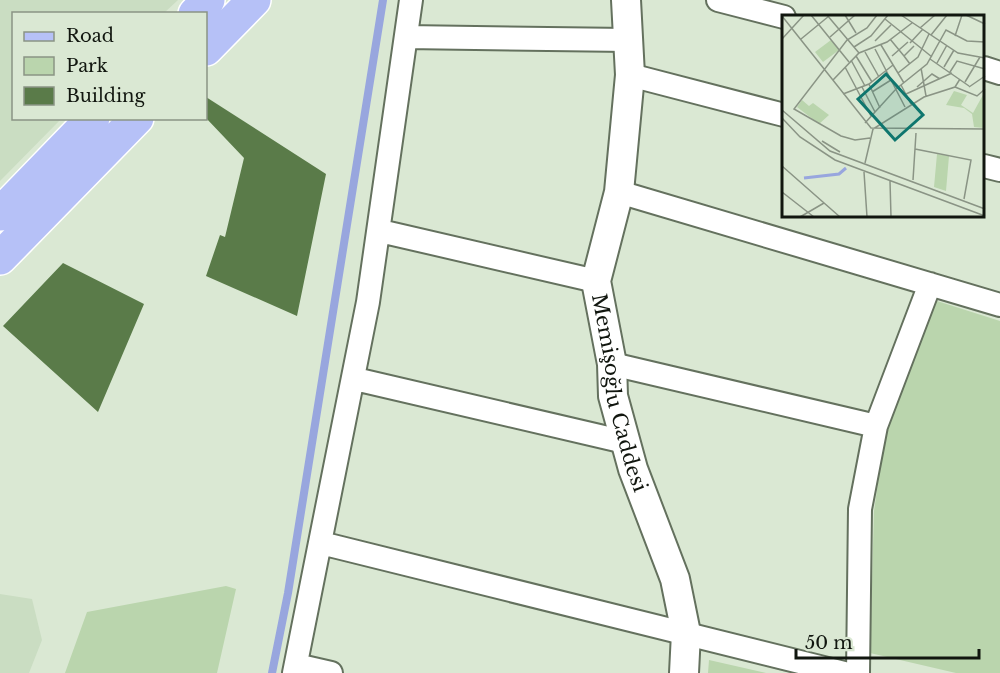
<svg xmlns="http://www.w3.org/2000/svg" width="1000" height="673" font-family="'Libre Baskerville',serif">
	<style>
		.built { fill: #caddc2 }
		.green { fill: #bad5ad }
		.lines { fill: none; stroke-linecap: round; stroke-linejoin: round }
		.stream { stroke: #98a6de; stroke-width: 8 }
		.building { fill: #5a7b49 }
		.minor-casing { stroke: #64715e; stroke-width: 26 }
		.tertiary-casing { stroke: #64715e; stroke-width: 32 }
		.primary-casing { stroke: #fff; stroke-width: 36 }
		.minor { stroke: #fff; stroke-width: 22 }
		.tertiary { stroke: #fff; stroke-width: 28 }
		.primary { stroke: #b6c1f7; stroke-width: 33 }
		.labels { text-anchor: middle; dominant-baseline: central; stroke-width: 4.5; stroke-linejoin: round; paint-order: stroke }
		.street-label { font-size: 20px; fill: #11160f; stroke: #dae8d3 }
		.inset-river { fill: none; stroke: #98a6de; stroke-width: 3 }
		.inset-road { fill: none; stroke: #8a9485; stroke-width: 1.5 }
		.view { fill: #0f766e; fill-opacity: 0.15; stroke: #0f766e; stroke-width: 3 }
		.inset-edge { fill: none; stroke: #11160f; stroke-width: 3 }
	</style>
	<rect width="100%" height="100%" fill="#dae8d3"/>
	<path class="built" d="M0,0H178L164,13L14,14V118L61,119L0,181Z
		M0,594L32,599L42,640L29,673H0Z"/>
	<path class="green" d="M937,301L1000,321V673H956L870,653L874,511L886,427Z
		M226,586L236,589L217,673H65L87,612Z
		M709,660L766,673H708Z"/>
	<g class="lines">
		<path class="stream" d="M272,673L288,593L383,0"/>
	</g>
	<path class="building" d="M206,97L326,174L297,316L206,276L220,235L225,237L244,158L206,118Z
		M63,263L144,304L98,412L3,326Z"/>
	<g class="lines">
		<defs>
			<path id="minor" d="M718,0L784,17
				M406,37L628,40
				M984,68L1000,73
				M630,75L784,115
				M984,166L1000,170
				M619,192L1000,305
				M380,231L596,281
				M612,364L876,426
				M355,379L625,442
				M321,543L844,673
				M296,665L331,673
				M294,673L368,302L411,0
				M858,673L860,509L876,426L930,284"/>
			<g id="tertiary">
				<path id="s1" d="M626,0L630,75L619,192L596,281L612,364L613,396L633,469L675,579L686,633L684,673"/>
			</g>
			<path id="primary" d="M195,14L208,0
				M206,49L254,0
				M0,214L93,118
				M0,258L137,118"/>
		</defs>
		<use href="#minor" class="minor-casing"/>
		<use href="#tertiary" class="tertiary-casing"/>
		<use href="#primary" class="primary-casing"/>
		<use href="#minor" class="minor"/>
		<use href="#tertiary" class="tertiary"/>
		<use href="#primary" class="primary"/>
	</g>
	<g class="labels">
		<g class="street-label">
			<text stroke="none"><textPath href="#s1" startOffset="399">Memişoğlu Caddesi</textPath></text>
		</g>
	</g>
	<g transform="translate(782 15)">
		<rect width="202" height="202" fill="#dae8d3"/>
		<path d="M49,25L57,35L41,47L33,37ZM172,76L185,80L179,90L191,98L202,78V113L192,112L190,99L182,93L164,90ZM20,85L27,91L31,88L47,100L37,109L15,92ZM155,139L167,141L164,176L152,172Z" fill="#bad5ad"/>
		<path class="inset-river" d="M22,163L57,159L64,153"/>
		<path class="inset-road" d="M29,0L67,47M45,0L77,38M63,0L74,18M119,0L176,38L203,43M184,0L203,9M0,1L89,113L203,114M103,4L150,42M138,13L153,0M149,20L165,0M173,21L180,0M48,22L73,0M0,24L22,0M19,24L47,1M108,24L122,41M93,26L109,10M128,28L141,14M99,30L122,68M72,32L89,21L106,0M93,34L123,92M83,37L97,62M74,41L90,67M110,41L126,27M148,44L187,71M69,45L83,71M155,48L165,30M128,49L122,41L132,31M63,52L89,101M162,52L172,35M139,53L144,81M168,57L175,46L203,54M116,58L136,42L147,19M51,65L77,38L105,27L130,8M183,67L198,42M87,69L98,93M119,70L129,89M80,72L93,97M135,72L150,59L158,64M173,72L195,81L203,74M187,72L203,61M90,77L109,65M61,79L87,69L111,50M124,79L170,58M0,95L48,136L203,194M0,103L18,122L53,145L203,201M83,108L114,74L145,49L164,15L185,26L203,27M88,123L73,125L59,121L12,94L65,25L85,13L95,0M40,126L58,137M133,134L189,145L182,184M83,148L91,114L142,82L173,72L178,64M0,151L58,202M82,157L85,202M131,165L134,118M108,166L109,202M0,177L32,202M18,202L42,188"/>
		<path class="view" d="M104,59L141,100L113,125L76,84Z"/>
		<rect width="202" height="202" class="inset-edge"/>
	</g>
	<rect x="12" y="12" width="195" height="108" fill="#dae8d3" stroke="#8a9485" stroke-width="1.5"/>
	<rect x="24" y="32" width="30" height="9" fill="#b6c1f7" stroke="#8a9485" stroke-width="1.5"/>
	<text x="66" y="42" font-size="18" fill="#11160f">Road</text>
	<rect x="24" y="57" width="30" height="18" fill="#bad5ad" stroke="#8a9485" stroke-width="1.5"/>
	<text x="66" y="72" font-size="18" fill="#11160f">Park</text>
	<rect x="24" y="87" width="30" height="18" fill="#5a7b49" stroke="#8a9485" stroke-width="1.5"/>
	<text x="66" y="102" font-size="18" fill="#11160f">Building</text>
	<path d="M796 649v9h183v-9" fill="none" stroke="#11160f" stroke-width="3"/>
	<text x="805" y="649" font-size="18" fill="#11160f" stroke="#dae8d3" stroke-width="4.5" paint-order="stroke">50 m</text>
</svg>
